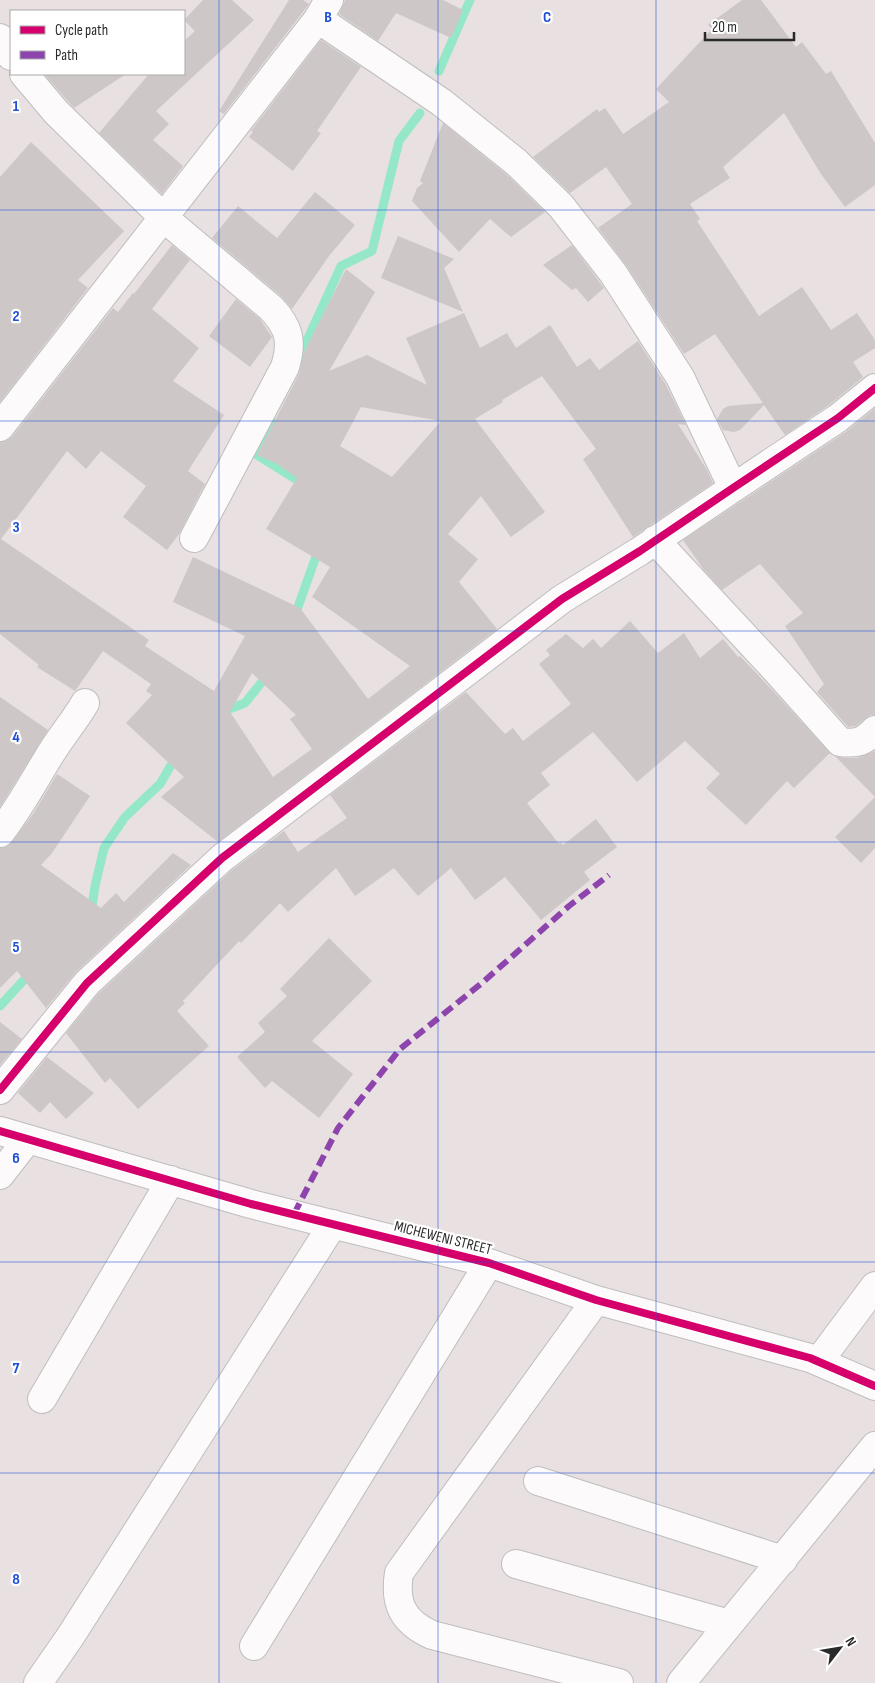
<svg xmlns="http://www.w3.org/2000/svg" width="875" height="1683" font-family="'Sofia Sans Condensed',sans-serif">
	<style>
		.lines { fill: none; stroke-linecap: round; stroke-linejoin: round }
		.stream { stroke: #95e8c7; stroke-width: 9 }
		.building { fill: #cdc7c7; fill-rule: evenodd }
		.minor-casing { stroke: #bebebe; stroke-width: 30 }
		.minor { stroke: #fcfafa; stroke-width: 28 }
		.quiet { stroke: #8e44ad; stroke-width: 6; stroke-dasharray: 12 6; stroke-linecap: butt }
		.cycleway-casing { stroke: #fff; stroke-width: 11 }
		.cycleway { stroke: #d6006c; stroke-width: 8 }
		.grid { fill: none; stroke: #1d4ed8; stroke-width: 1; stroke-opacity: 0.55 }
		.labels { text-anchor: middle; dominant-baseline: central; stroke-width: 4.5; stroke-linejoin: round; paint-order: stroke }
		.street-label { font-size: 15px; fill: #2a2a2a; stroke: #fff }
		.grid-label { font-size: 16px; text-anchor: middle; font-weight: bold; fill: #1d4ed8; stroke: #fff; stroke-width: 4.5; stroke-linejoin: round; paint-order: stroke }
	</style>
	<rect width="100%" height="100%" fill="#e8e0e1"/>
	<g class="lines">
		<path class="stream" d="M439,71L470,0
			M297,362L341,266L372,251L399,141L420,113
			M271,420L257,455L305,485
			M294,618L319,548
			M221,712L245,703L269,673
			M91,913L95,886L104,848L125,817L160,784L177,755
			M0,1006L32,971"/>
	</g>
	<path class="building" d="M203,0H232L254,20L156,111L169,124L153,140L183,166L162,194L99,133L149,74H184V41L195,31L184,20Z
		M289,0H303L309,4L224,114L219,111Z
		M345,0H443L463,10L451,38L396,13L378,41L339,14Z
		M742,0H761L796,47L802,42L826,74L831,71L875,143V185L845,207L821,174L784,113L723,167L730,178L690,204L700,219L697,221L759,316L802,287L831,330L857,313L875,340V348L853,362L863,377L829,405L785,435L764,405L740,430L734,432L723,430L717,419L723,409L728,406L763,403L715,334L684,354L626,265L598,228L632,204L606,167L570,193L533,157L597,109L599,112L605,108L623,134L669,102L656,89L712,29L708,25Z
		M321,40L361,67L317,131L321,133L293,171L249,137L253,132L251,131Z
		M44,74H126L74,108Z
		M443,123L506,174L545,212L511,237L490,219L459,252L412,201L417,188L423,183L420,181Z
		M31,142L124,231L78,280L88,288L0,402V177Z
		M315,192L355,225L329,256L292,309L281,296L212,238L238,206L277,238Z
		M398,236L454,259L444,268L463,312L381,278Z
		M172,245L190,260L152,309L199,348L173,381L224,415L188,471L205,484L179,534L167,550L123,517L146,486L101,451L86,469L67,451L1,539L149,640L145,646L214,691L245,636L173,602L193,557L300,608L368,699L410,666L312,597L330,567L266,529L297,478L277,464L257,455L299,374L304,352L346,269L375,292L329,371L367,355L427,385L406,338L464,313L480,348L507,333L516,348L550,325L577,367L590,358L599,370L638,341L666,385L686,425L678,424L707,470L713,483L633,537L583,459L596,449L542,376L502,400L503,402L475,419L545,512L511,537L481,496L448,534L478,559L459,582L497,629L218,842L161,797L184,777L126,723L152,695L146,691L151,684L103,651L75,691L37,667L39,665L0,634V442L6,441L12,437L113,308L118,312L133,293L134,294ZM361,407L441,421L392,477L340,446ZM252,673L296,715L290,719L312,749L273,777L230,712Z
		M572,245L604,288L588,302L576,288L572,290L543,265Z
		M236,299L260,319L272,337L250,367L209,336Z
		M875,408V715H870L856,726L848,727L817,692L824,684L785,626L803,613L760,564L722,590L704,570L683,540L847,431Z
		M630,621L658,653L684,633L700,658L723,639L738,657L740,656L775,693L830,753L794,788L787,781L746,825L706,788L720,774L685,741L637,782L593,732L541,773L550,785L527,803L559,844L560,842L563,845L596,819L617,847L584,872L590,880L541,920L505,877L475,900L451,868L418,896L394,868L355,896L336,868L288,912L280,903L241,943L239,941L183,1001L185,1003L177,1011L209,1046L138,1109L110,1078L105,1083L66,1033L98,994L232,870L284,831L298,852L347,818L330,795L466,692L505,734L513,728L523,741L571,704L539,664L550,655L546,650L566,634L583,648L593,639L601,648Z
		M0,697L48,730L0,807Z
		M875,751V797L835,756L844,758H857Z
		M57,774L90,796L52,853L41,865L101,908L116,893L124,902L173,853L191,865L76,972L46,1008L17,971L0,988V848L6,847L12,842L33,814Z
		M875,797V848L861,863L835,837Z
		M329,938L372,981L312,1041L353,1074L319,1118L272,1081L265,1088L237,1057L265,1032L258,1023L287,996L280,989Z
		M0,1022L22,1039L0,1065Z
		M47,1057L94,1093L66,1119L50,1102L40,1113L18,1093Z"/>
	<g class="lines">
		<defs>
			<path id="minor" d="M318,19L441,102L516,162L561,206L613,273L680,377L733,488
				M0,38L11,56
				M24,74L56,112L164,218L271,308C289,327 293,341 285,367L194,538
				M0,427L318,19L329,0
				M655,540L774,668L840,742C857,744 864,742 875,730
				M0,833C19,809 32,784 48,758C59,739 74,722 85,703
				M0,1090L87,983L222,858L562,599L640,551L733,488L838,418L875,388
				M0,1131L251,1204L489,1263L596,1300L810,1358L875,1386
				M0,1175L28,1139
				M596,1300L399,1573C394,1604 403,1622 432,1635L619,1683
				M819,1361L875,1286
				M42,1399L171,1180
				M538,1481L783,1560
				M516,1564L729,1624
				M254,1646L489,1263
				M38,1683L70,1637L333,1224
				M681,1683L875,1446"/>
		</defs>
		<use href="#minor" class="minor-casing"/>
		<use href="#minor" class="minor"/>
		<path class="quiet" d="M294,1214L338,1128L400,1049L482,983L569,906L609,875"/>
		<defs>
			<path id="cycleway" d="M0,1090L87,983L222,858L562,599L640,551L733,488L838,418L875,388
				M0,1131L251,1204L489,1263L596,1300L810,1358L875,1386"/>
		</defs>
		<use href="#cycleway" class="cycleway-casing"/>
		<use href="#cycleway" class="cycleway"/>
	</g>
	<path class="grid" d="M219,0V1683M438,0V1683M656,0V1683M0,210H875M0,421H875M0,631H875M0,842H875M0,1052H875M0,1262H875M0,1473H875"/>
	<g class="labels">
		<g class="street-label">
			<text transform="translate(443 1238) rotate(14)">MICHEWENI STREET</text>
		</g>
	</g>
	<g class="grid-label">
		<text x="328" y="22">B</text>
		<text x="547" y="22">C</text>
		<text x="16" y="111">1</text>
		<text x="16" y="321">2</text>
		<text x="16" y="532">3</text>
		<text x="16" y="742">4</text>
		<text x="16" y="952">5</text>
		<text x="16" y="1163">6</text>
		<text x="16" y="1373">7</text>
		<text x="16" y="1584">8</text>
	</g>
	<rect x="10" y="10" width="175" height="65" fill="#ffffff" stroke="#aaaaaa"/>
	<rect x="20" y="26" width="25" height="8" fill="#d6006c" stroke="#aaaaaa"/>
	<text x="55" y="35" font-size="15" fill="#2a2a2a">Cycle path</text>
	<rect x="20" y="51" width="25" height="8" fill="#8e44ad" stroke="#aaaaaa"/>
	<text x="55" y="60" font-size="15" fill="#2a2a2a">Path</text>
	<g transform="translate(840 1648) rotate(59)" stroke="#ffffff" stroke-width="4" paint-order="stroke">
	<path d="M0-4L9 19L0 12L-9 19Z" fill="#2a2a2a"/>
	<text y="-8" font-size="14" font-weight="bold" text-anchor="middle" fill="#2a2a2a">N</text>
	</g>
	<path d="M705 32v8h89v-8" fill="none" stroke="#2a2a2a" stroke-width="2.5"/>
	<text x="712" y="32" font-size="15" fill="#2a2a2a" stroke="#ffffff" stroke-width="4" paint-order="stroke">20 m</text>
</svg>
